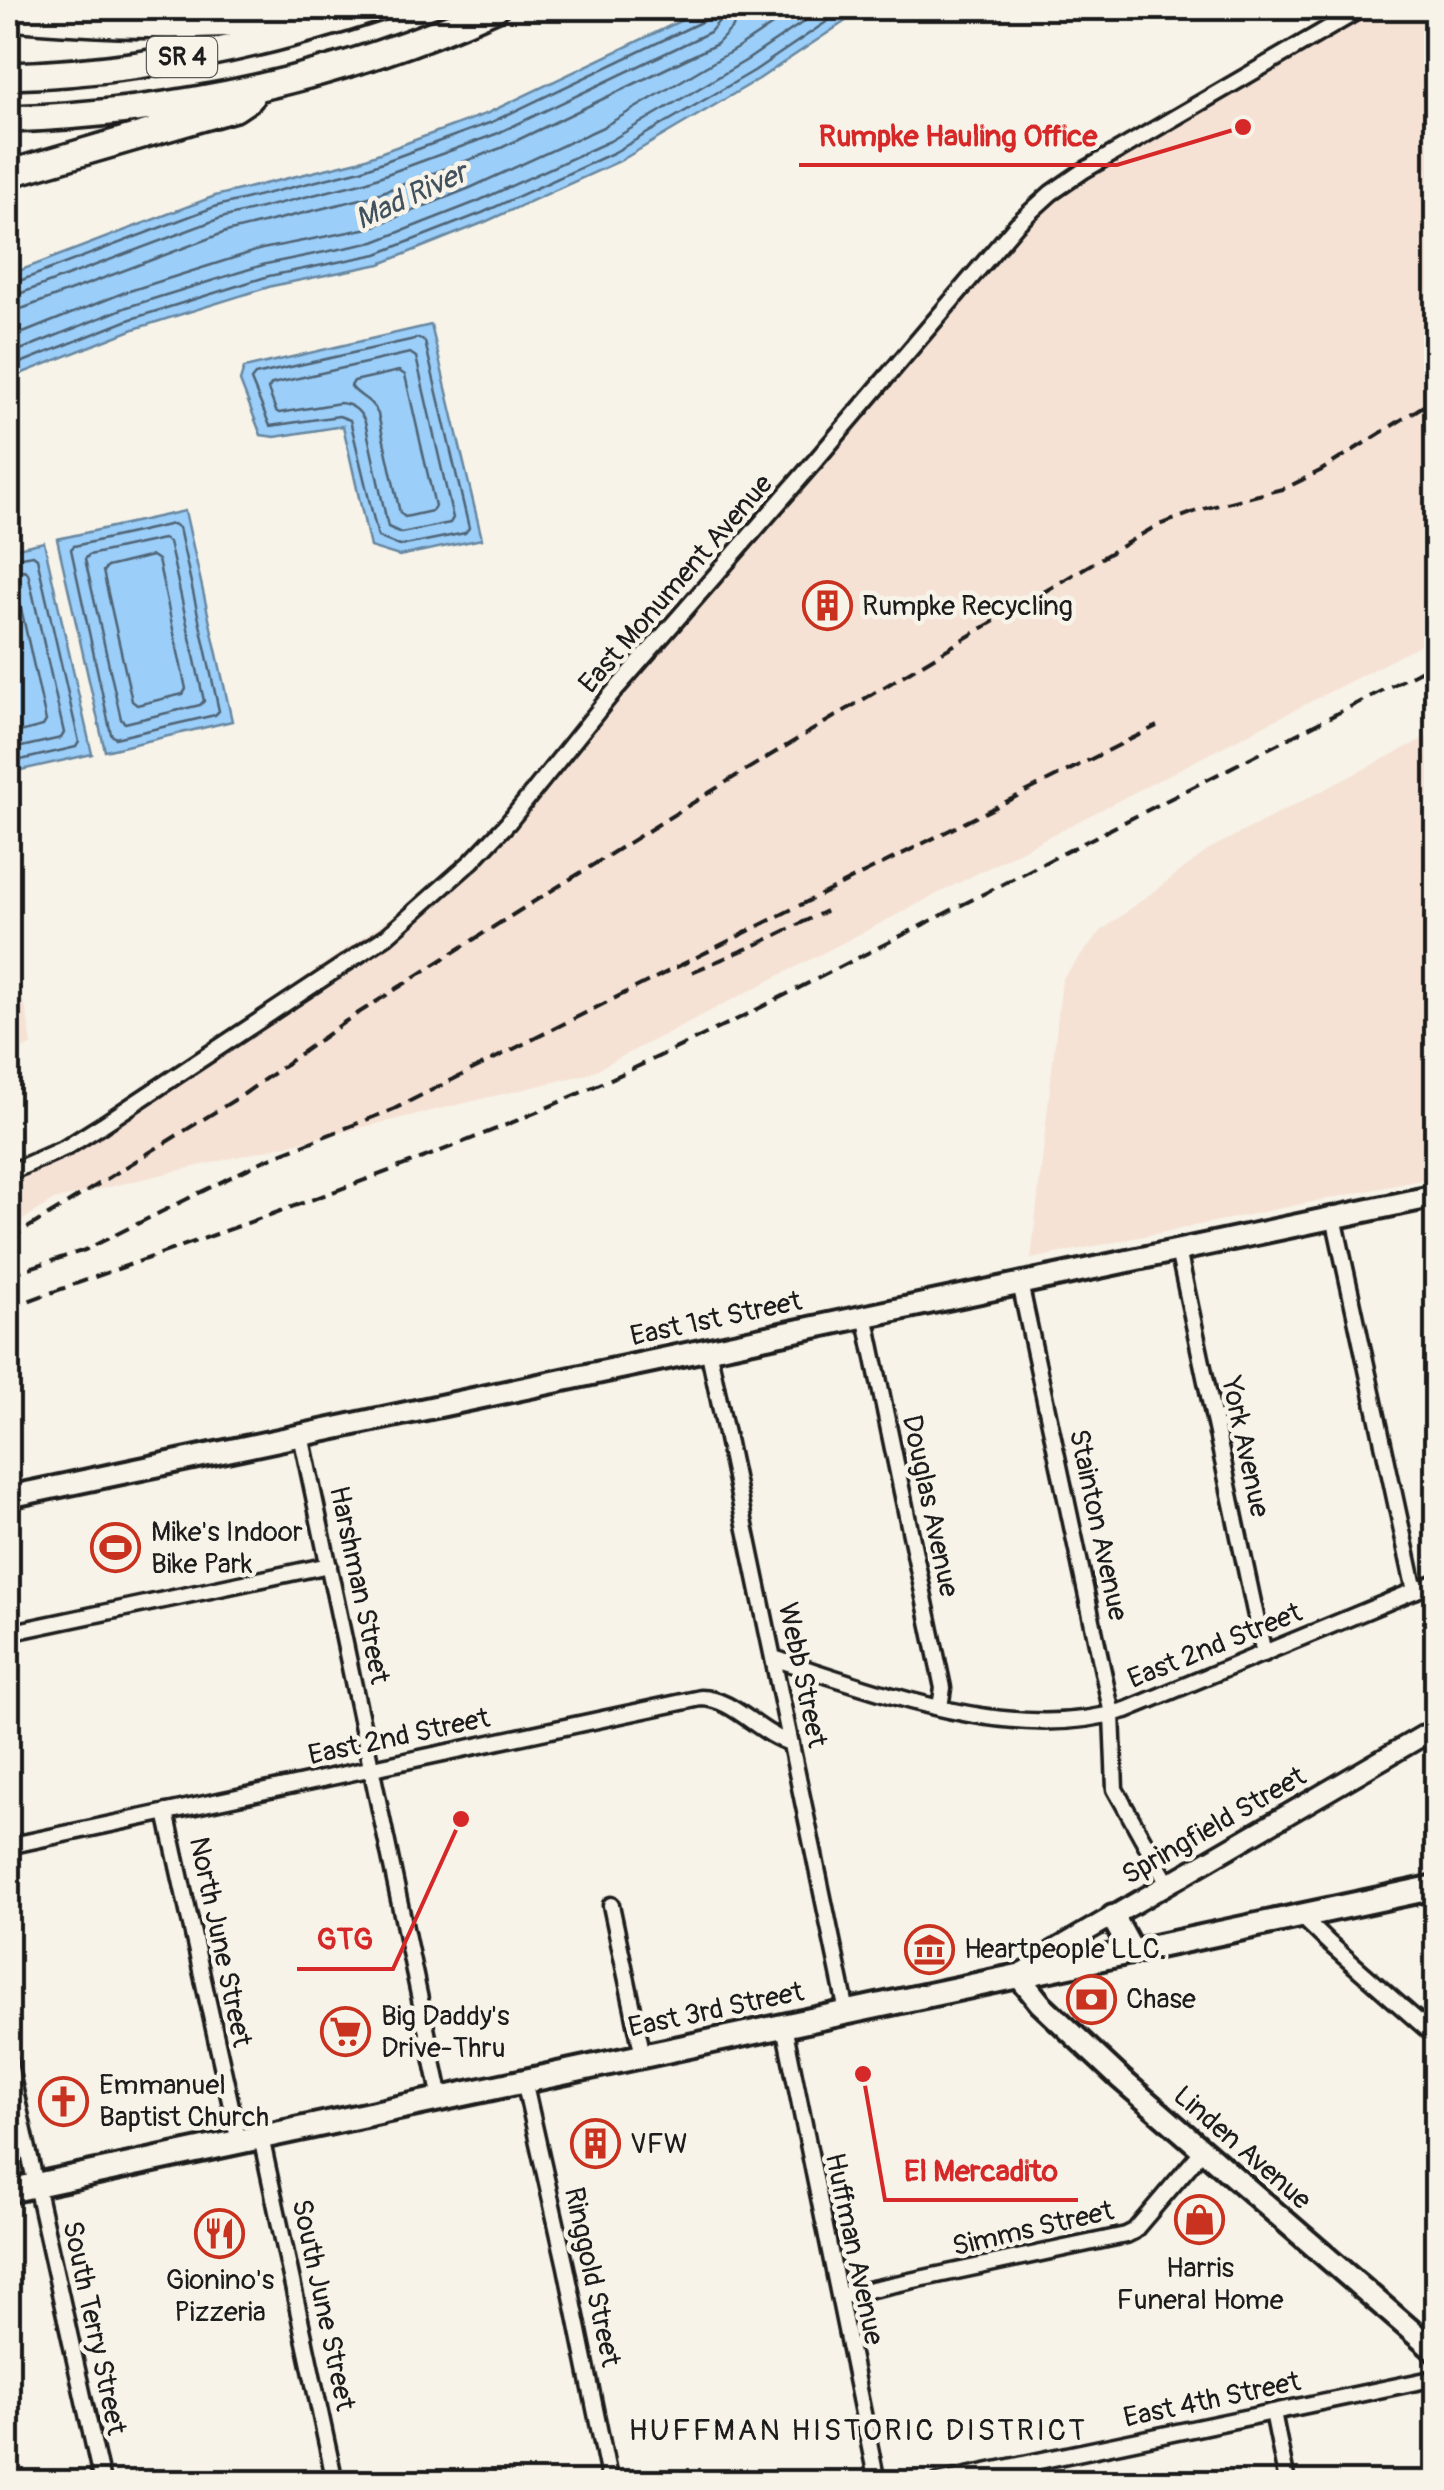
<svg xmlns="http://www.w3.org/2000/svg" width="1444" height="2490" font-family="Pangolin,sans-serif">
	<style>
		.built { fill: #f6e2d5 }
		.water { fill: #9bcef8; stroke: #6887a0; stroke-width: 2.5 }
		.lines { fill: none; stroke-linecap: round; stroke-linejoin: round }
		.shore { stroke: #4f6374; stroke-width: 2.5 }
		.minor-casing { stroke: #1c1c1c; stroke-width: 21 }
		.tertiary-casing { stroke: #1c1c1c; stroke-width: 25 }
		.secondary-casing { stroke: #1c1c1c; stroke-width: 28 }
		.primary-casing { stroke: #1c1c1c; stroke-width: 30 }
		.motorway-casing { stroke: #1c1c1c; stroke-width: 32 }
		.minor { stroke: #f7f3e8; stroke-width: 14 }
		.tertiary { stroke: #f7f3e8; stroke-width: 18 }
		.secondary { stroke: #f7f3e8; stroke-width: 20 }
		.primary { stroke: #f7f3e8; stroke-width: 22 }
		.motorway { stroke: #f7f3e8; stroke-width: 25 }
		.rail { stroke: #1c1c1c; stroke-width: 4; stroke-dasharray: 15 8; stroke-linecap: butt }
		.labels { text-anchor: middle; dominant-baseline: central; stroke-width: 9; stroke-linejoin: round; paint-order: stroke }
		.shield { fill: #f7f3e8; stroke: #5e5c59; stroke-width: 2.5 }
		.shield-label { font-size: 25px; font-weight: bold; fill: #1c1c1c }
		.street-label { font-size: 28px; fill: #1c1c1c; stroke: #f7f3e8 }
		.poi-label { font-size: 28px; fill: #1c1c1c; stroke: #f7f3e8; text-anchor: start }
		.water-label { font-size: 30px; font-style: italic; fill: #42515e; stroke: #f7f3e8 }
		.neighbourhood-label { font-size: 30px; letter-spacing: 2.5px; fill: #1c1c1c; stroke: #f7f3e8 }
		.leader { fill: none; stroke: #d62828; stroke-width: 4 }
		.callout-dot { fill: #d62828; stroke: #f7f3e8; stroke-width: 4 }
		.callout-label { font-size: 30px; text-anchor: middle; font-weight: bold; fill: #d62828; stroke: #f7f3e8; stroke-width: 9; stroke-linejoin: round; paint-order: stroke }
	</style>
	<rect width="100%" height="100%" fill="#f7f3e8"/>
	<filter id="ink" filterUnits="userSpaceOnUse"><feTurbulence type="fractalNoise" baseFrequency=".01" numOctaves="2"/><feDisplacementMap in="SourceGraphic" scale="20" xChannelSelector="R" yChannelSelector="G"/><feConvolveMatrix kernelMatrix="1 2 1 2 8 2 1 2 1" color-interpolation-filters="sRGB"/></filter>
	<g filter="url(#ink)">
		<path class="built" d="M1363,8H1436V637L588,1074L54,1200L8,1229V1180L17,1178L472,861L1044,199Z
			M1436,732V1177L1031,1259L1062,979L1101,931L1211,848Z
			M8,950L27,1013L32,1044L8,1056Z"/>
		<path class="water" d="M707,8H865L759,79L620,161L485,222L380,264L272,286L134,329L8,379V275L215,196L358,161L488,113Z
			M431,325L482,539L399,556L370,547L343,426L275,437L261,435L240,381L244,368Z
			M185,511L232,721L105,751L57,539Z
			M44,542L92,754L8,773V550Z"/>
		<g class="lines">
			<path class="shore" d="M8,283H14L217,206L361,170L492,122L703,21L708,15L709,8
				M8,296L19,294L221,218L365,182L496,134L710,32L719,21L722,8
				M8,311L24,308L226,232L369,197L501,148L717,44L733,27L737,8
				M419,338L425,342L469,528L465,533L400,546L378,537L350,420L339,416L270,426L251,380L255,375Z
				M8,339L123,293L262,249L369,228L470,188L603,127L739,47L798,8
				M410,353L416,357L453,518L450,523L401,533L388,527L365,422C360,410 352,404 340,403L279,413L276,411L268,389L272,384Z
				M8,355L127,307L266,264L374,242L476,202L610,141L747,60L824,8
				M8,368L131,319L269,276L377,254L482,213L615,152L754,71L847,8
				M399,371L405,375L435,506L432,511L405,517L400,513L378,414C370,397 358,397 351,386L354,381Z
				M173,524L179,528L219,711L215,715L115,738L111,734L71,549L74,546Z
				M163,539L169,542L204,701L200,705L125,723L121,719L85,559L89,555Z
				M152,556L158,560L186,689L183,694L137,705L132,701L103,571L107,567Z
				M8,559L33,555L37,558L79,742L76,747L8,763
				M8,572L24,570L28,573L64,733L61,738L8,750
				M8,587H14L17,590L46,721L43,726L8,735"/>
			<defs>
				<path id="minor" d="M8,1173L67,1147L102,1125L387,936L472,861L508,823L610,696L816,460L1017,224L1051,193L1083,171L1363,8
					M1334,1217L1415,1591
					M1178,1250L1264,1654
					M1020,1283L1112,1714L1115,1789L1168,1884
					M865,1315L943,1688L940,1707
					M708,1348L847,2012
					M301,1435L441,2099
					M8,1633L329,1565
					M773,1658C881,1692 1013,1745 1126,1710L1436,1582
					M166,1812L239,2142
					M8,1846L701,1698C733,1698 759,1734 791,1743
					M611,1905L643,2056
					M1301,1916L1330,1944L1436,2037
					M784,2026L877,2482
					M8,2059L102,2482
					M524,2081L566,2267L610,2482
					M261,2137L335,2482
					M839,2296L1126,2235L1134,2231L1203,2150
					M1273,2412L1287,2482
					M938,2482L1436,2378"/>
				<path id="tertiary" d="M1026,1972L1053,1951L1436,1728"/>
				<path id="secondary" d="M8,1497L1436,1196
					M1021,1975L1024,1983L1040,2003L1121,2079L1436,2352"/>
				<path id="primary" d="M1113,1917L1132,1952
					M8,2191L1436,1887"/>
				<path id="motorway" d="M8,17C104,25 198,29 294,18
					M8,76C133,73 259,47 377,8
					M8,119C175,114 342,78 495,8
					M8,174L235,108L250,98"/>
			</defs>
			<use href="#minor" class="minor-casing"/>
			<use href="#tertiary" class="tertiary-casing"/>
			<use href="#secondary" class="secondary-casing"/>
			<use href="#primary" class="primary-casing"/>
			<use href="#motorway" class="motorway-casing"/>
			<use href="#minor" class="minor"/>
			<use href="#tertiary" class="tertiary"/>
			<use href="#secondary" class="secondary"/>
			<use href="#primary" class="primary"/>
			<use href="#motorway" class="motorway"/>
			<path class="rail" d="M692,972L760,943L826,911
				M8,1240L244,1094L346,1021L498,924L736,776L974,633L1156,526L1203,509L1286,488L1320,471L1436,398
				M8,1275L85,1250L265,1160L394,1109L1157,726
				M8,1308C172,1249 339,1193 501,1127C584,1093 664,1054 744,1016L1436,663"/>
		</g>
	</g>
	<defs>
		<symbol id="building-ring" viewBox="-11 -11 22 22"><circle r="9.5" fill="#f7f3e8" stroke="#c8321e" stroke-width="1.5"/><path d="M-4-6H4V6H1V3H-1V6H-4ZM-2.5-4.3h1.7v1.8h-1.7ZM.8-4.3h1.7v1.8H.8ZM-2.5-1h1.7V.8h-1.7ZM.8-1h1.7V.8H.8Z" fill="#c8321e"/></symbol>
		<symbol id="stadium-ring" viewBox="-11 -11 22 22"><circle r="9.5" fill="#f7f3e8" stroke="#c8321e" stroke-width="1.5"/><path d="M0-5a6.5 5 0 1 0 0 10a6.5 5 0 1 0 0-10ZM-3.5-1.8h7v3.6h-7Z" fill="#c8321e"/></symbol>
		<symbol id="museum-ring" viewBox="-11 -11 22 22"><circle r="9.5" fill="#f7f3e8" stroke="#c8321e" stroke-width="1.5"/><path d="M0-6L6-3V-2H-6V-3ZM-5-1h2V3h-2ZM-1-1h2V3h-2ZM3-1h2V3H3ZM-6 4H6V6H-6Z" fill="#c8321e"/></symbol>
		<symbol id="bank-ring" viewBox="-11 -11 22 22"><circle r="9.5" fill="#f7f3e8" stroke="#c8321e" stroke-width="1.5"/><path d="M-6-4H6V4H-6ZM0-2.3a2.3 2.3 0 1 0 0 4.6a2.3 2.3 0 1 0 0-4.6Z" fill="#c8321e"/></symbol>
		<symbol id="supermarket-ring" viewBox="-11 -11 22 22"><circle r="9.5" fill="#f7f3e8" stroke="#c8321e" stroke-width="1.5"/><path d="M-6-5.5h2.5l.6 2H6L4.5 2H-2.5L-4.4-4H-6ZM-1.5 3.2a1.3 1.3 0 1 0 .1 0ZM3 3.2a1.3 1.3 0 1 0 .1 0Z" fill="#c8321e"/></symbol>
		<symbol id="church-ring" viewBox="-11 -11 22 22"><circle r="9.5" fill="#f7f3e8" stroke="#c8321e" stroke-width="1.5"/><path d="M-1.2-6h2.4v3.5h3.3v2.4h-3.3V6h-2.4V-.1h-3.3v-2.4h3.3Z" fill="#c8321e"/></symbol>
		<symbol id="shop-ring" viewBox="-11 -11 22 22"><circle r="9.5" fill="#f7f3e8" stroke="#c8321e" stroke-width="1.5"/><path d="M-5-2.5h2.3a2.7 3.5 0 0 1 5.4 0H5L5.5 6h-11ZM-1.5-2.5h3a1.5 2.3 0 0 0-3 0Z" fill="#c8321e"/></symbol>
		<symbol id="restaurant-ring" viewBox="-11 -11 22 22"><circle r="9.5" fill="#f7f3e8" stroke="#c8321e" stroke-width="1.5"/><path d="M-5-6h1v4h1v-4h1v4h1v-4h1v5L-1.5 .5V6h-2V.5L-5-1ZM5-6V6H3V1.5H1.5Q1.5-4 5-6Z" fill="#c8321e"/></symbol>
	</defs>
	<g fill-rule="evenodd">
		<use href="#building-ring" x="800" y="578" width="55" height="55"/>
		<use href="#stadium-ring" x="88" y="1520" width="55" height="55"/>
		<use href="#museum-ring" x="902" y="1922" width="55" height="55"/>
		<use href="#bank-ring" x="1064" y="1972" width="55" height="55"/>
		<use href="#supermarket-ring" x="318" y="2004" width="55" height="55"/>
		<use href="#church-ring" x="36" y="2074" width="55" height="55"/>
		<use href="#building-ring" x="568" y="2116" width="55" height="55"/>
		<use href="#shop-ring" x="1172" y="2192" width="55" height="55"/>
		<use href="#restaurant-ring" x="192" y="2206" width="55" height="55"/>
	</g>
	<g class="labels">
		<rect class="shield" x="147" y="37" width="70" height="40" rx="8"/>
		<g class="shield-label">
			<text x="182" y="57">SR 4</text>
		</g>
		<g class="street-label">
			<text transform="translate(676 584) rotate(-49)">East Monument Avenue</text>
			<text transform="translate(716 1319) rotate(-12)">East 1st Street</text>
			<text transform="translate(1245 1447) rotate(78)">York Avenue</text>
			<text transform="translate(930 1506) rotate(78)">Douglas Avenue</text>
			<text transform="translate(1098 1525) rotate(78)">Stainton Avenue</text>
			<text transform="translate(359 1585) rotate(78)">Harshman Street</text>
			<text transform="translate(1215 1646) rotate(-22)">East 2nd Street</text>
			<text transform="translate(802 1675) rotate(78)">Webb Street</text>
			<text transform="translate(399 1737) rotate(-12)">East 2nd Street</text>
			<text transform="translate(1214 1826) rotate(-30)">Springfield Street</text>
			<text transform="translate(220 1942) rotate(78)">North June Street</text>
			<text transform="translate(716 2010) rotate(-12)">East 3rd Street</text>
			<text transform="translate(1242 2148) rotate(41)">Linden Avenue</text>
			<text transform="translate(1033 2229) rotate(-13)">Simms Street</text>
			<text transform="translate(854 2249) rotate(78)">Huffman Avenue</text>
			<text transform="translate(592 2277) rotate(78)">Ringgold Street</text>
			<text transform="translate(323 2305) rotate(78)">South June Street</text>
			<text transform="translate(94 2328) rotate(78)">South Terry Street</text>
			<text transform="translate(1212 2400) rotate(-12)">East 4th Street</text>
		</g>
		<g class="poi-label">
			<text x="862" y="606">Rumpke Recycling</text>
			<text x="151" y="1532">Mike's Indoor<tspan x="151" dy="32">Bike Park</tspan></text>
			<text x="964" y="1949">Heartpeople LLC.</text>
			<text x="1126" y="1999">Chase</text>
			<text x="381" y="2016">Big Daddy's<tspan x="381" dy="32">Drive-Thru</tspan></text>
			<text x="99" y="2085">Emmanuel<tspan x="99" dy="32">Baptist Church</tspan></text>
			<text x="630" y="2144">VFW</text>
			<text x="1200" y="2268" text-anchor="middle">Harris<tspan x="1200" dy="32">Funeral Home</tspan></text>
			<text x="220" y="2280" text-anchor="middle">Gionino's<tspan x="220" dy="32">Pizzeria</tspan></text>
		</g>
		<g class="water-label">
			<text transform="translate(411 196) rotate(-25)">Mad River</text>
		</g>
		<g class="neighbourhood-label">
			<text x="858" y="2430">HUFFMAN HISTORIC DISTRICT</text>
		</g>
	</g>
	<path class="leader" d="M1243 127L1117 165H799M461 1819L393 1969H297M863 2074L885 2200H1078"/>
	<g class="callout-dot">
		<circle cx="1243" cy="127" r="10"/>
		<circle cx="461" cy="1819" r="10"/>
		<circle cx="863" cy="2074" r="10"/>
	</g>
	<g class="callout-label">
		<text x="958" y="146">Rumpke Hauling Office</text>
		<text x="345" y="1949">GTG</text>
		<text x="981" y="2181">El Mercadito</text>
	</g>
	<rect width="1444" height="2490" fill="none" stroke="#f7f3e8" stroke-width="40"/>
	<rect x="20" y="20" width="1404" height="2450" fill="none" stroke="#1c1c1c" stroke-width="4" filter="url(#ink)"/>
</svg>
